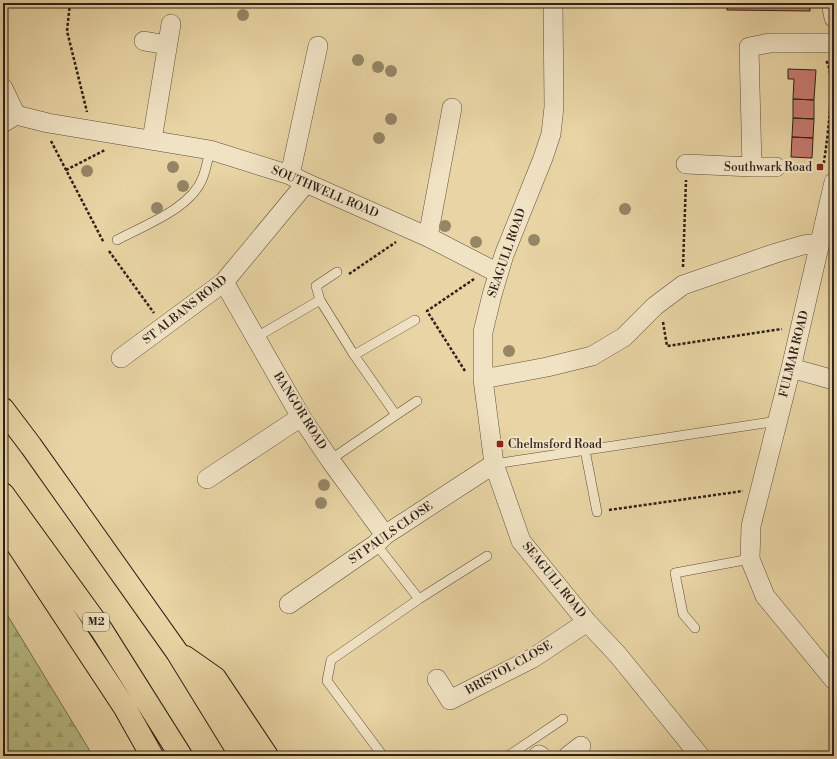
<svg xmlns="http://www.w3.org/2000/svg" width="837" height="759" font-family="'Libre Bodoni',serif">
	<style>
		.forest { fill: url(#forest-firs); stroke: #736e4f }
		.building { fill: #c87b70; stroke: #2f2019 }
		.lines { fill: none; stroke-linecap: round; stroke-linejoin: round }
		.lane-casing { stroke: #5d4d3c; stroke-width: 10 }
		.street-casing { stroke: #5d4d3c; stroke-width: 20 }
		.highway-casing { stroke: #2f2019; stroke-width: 24 }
		.path { stroke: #2f2019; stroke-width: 2.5; stroke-dasharray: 3 2; stroke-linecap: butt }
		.lane { stroke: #f0e3c4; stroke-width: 9 }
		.street { stroke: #f0e3c4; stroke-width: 19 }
		.highway { stroke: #e8d4a4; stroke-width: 22 }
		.tree { fill: #958666 }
		.poi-dot { fill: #8f2418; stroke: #f0e3c4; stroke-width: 1.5 }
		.labels { text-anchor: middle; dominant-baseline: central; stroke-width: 4; stroke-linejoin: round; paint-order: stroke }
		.shield { fill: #f0e3c4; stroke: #695a4c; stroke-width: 1 }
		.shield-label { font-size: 11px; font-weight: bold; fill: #2f2019 }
		.poi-label { font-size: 12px; fill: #2f2019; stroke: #f0e3c4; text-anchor: end }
		.street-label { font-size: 12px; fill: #2f2019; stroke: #f0e3c4 }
	</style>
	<defs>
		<pattern id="forest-firs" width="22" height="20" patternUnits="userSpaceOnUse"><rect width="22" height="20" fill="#b7bc85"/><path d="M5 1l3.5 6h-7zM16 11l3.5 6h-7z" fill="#9ea172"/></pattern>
	</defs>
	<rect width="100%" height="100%" fill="#e8d4a4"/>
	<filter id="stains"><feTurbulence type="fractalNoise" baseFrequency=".005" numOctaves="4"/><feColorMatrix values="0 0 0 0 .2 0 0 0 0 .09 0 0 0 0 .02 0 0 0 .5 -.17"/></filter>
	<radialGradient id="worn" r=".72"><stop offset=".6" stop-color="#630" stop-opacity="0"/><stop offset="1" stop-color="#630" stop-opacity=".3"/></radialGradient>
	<path class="forest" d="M3,608L93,756H3Z"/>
	<path class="building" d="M727,3H810V11L727,10Z
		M788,69L816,70L814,100L793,99L794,79H788Z
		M793,99L814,100V119L793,118Z
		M793,118L814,119L813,138L792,137Z
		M792,137L813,138L812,158L791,157Z"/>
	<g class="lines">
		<defs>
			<path id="lane" d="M117,240C145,225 192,208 203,177C206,169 208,159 210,150
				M320,300L316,286L337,272
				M255,338L320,300L354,355L396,415L330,460
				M354,355L415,320
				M396,415L417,401
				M585,450L597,512
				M494,464L778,421
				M376,544L419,599
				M695,628L683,614L675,573L750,559
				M383,756L327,681L331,660L419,599L487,556
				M508,756L563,719"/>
			<path id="street" d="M553,3L554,107L551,134L543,158L504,255L492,295L483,332V379L494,464L521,541L587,622L618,655L700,756
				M831,3L834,18
				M144,41L167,45
				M3,88L16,115
				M3,123L16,115L48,123L210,150L290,175L306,183L428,237L498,273
				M152,140L171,24
				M686,164L752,167L749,47L770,43H834
				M752,167H776
				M290,175L318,46
				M834,182L791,368L751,526L750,559L765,596L834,680
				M428,237L452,108
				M224,282L301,417L330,460L385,535
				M121,358L224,282L306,183
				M791,368L834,380
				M483,379L547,367L592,356L624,337L655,306L683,285L776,253L803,245L820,243
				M207,479L301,417
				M289,604L376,544L385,535L494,464
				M437,679L450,700L533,658L587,622
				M538,756L539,755L541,756
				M568,756L581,746"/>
			<path id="highway" d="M3,409L31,446L177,652L241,756
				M3,494L101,629L181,756
				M3,523L125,708L152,756
				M185,657L215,678L267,756"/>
		</defs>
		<use href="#lane" class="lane-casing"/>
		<use href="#street" class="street-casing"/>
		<use href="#highway" class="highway-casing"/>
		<path class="path" d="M70,3L67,31L87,112
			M663,6H717V3
			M51,141L104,243
			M823,168C826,150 837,73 826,61
			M66,170L105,150
			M109,251L154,313
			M683,267L686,180
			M349,274L396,242
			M663,322L667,346L782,329
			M465,371L427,311L474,279
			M609,510L743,491"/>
		<use href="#lane" class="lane"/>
		<use href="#street" class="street"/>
		<use href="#highway" class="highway"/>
	</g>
	<g class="tree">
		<circle cx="243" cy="15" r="6"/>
		<circle cx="358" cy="60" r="6"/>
		<circle cx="378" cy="67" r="6"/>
		<circle cx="391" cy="71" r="6"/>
		<circle cx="391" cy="119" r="6"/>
		<circle cx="379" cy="138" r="6"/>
		<circle cx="173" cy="167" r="6"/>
		<circle cx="87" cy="171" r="6"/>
		<circle cx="183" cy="186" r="6"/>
		<circle cx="157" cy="208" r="6"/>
		<circle cx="625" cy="209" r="6"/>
		<circle cx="445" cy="226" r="6"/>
		<circle cx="534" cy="240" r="6"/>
		<circle cx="476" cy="242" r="6"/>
		<circle cx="509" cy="351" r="6"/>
		<circle cx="324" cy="485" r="6"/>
		<circle cx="321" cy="503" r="6"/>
	</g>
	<g class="poi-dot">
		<rect x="816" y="163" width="8" height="8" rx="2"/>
		<rect x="496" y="440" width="8" height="8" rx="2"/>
	</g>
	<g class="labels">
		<rect class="shield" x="83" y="613" width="26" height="18" rx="3"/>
		<g class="shield-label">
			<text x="96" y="622">M2</text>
		</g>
		<g class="poi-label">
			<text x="812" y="167">Southwark Road</text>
			<text x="508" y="444" text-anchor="start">Chelmsford Road</text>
		</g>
		<g class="street-label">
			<text transform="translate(325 192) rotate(23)">SOUTHWELL ROAD</text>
			<text transform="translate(507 253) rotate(-71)">SEAGULL ROAD</text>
			<text transform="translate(185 310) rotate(-38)">ST ALBANS ROAD</text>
			<text transform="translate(794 354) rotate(-76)">FULMAR ROAD</text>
			<text transform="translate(300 411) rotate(58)">BANGOR ROAD</text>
			<text transform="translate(391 533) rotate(-35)">ST PAULS CLOSE</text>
			<text transform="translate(554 580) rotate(51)">SEAGULL ROAD</text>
			<text transform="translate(509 668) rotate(-29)">BRISTOL CLOSE</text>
		</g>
	</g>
	<rect width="837" height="759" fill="none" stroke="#e8d4a4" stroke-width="16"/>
	<rect x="4" y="4" width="829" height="751" fill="none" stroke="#2f2019" stroke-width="2"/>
	<rect x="8" y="8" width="821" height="743" fill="none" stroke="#2f2019"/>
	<rect width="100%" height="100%" filter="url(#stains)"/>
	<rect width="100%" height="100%" fill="url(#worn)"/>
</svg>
